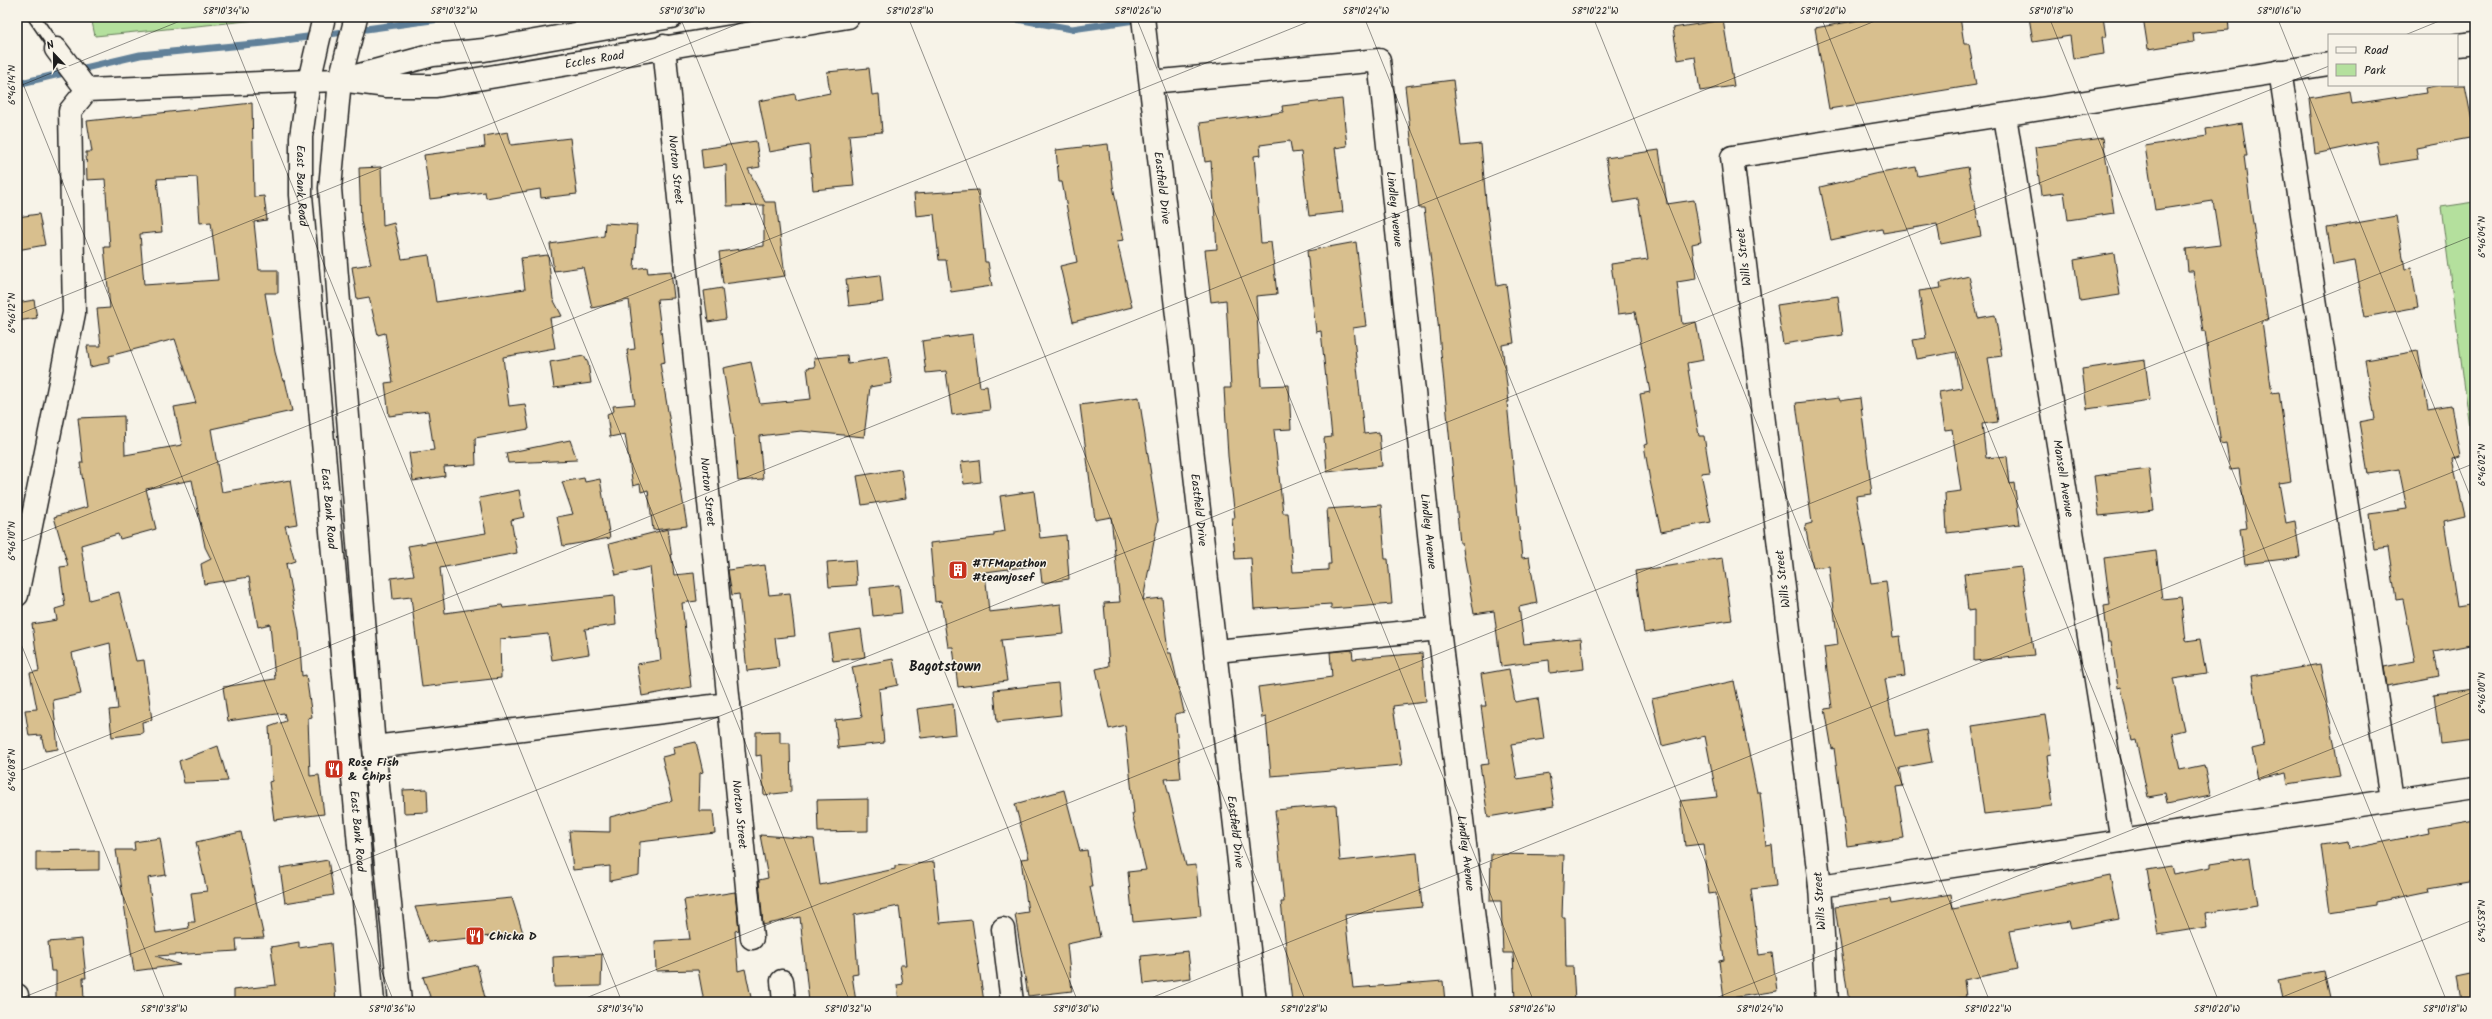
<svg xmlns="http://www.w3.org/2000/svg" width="2492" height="1019" font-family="Kalam,sans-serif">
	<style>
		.green { fill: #b4e09d; stroke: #687e5c }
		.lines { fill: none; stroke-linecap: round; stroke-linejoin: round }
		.stream { stroke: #618099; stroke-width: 7 }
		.building { fill: #d8bf8e; stroke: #1c1c1c; fill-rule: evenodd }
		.service-casing { stroke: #1c1c1c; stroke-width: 14 }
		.minor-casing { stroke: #1c1c1c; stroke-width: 25 }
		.tertiary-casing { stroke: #1c1c1c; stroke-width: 25 }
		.primary-casing { stroke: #1c1c1c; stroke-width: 25 }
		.service { stroke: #f7f3e8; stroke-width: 11 }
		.minor { stroke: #f7f3e8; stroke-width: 22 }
		.tertiary { stroke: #f7f3e8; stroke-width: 22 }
		.primary { stroke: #f7f3e8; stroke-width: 22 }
		.ticks { fill: none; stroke: #1c1c1c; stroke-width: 1; stroke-opacity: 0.45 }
		.labels { text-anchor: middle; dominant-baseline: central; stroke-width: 3; stroke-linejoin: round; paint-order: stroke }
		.street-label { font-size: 12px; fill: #1c1c1c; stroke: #f7f3e8 }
		.poi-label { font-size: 12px; font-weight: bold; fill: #1c1c1c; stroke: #f7f3e8; text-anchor: start }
		.quarter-label { font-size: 14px; font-weight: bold; fill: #1c1c1c; stroke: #f7f3e8 }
		.neatline { fill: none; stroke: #1c1c1c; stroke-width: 1.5 }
		.ticks-label { font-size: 10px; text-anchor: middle; fill: #1c1c1c }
	</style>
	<rect width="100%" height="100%" fill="#f7f3e8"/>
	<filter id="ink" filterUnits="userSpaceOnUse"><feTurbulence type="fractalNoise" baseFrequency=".025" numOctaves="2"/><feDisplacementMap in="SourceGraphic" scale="8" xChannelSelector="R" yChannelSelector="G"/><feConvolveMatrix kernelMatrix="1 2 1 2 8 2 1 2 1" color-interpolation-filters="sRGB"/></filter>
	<g filter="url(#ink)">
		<path class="green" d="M91,17H288L95,36Z
			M2475,202V466L2441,207Z"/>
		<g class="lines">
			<path class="stream" d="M1006,17L1072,29L1142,19
				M17,84L140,55L263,43L454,17"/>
		</g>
		<path class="building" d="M1876,17H1960L1964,44H1969L1976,85L1829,109L1815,28Z
			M2029,17H2103L2106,37H2102L2104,54L2073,59L2070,36L2033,42Z
			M2143,17H2228L2229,30L2193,33L2194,42L2148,49Z
			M1723,20L1734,86L1700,91L1695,57L1678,60L1673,28Z
			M869,68L872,95L879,94L882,132L849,135L854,186L813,190L809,145L769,152L759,101L795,94L796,100L830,93L827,72Z
			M1453,80L1461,146L1481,144L1486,202L1497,286L1506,284L1514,343L1502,345L1509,402H1507L1522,558L1529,557L1537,603L1519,607L1524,644L1581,638L1584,669L1550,673L1549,660L1501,666L1494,611L1474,614L1462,543H1460L1435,293L1424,208H1419L1405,86Z
			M2440,85H2465L2475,137L2416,148L2418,159L2380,165L2376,141L2315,154L2309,98L2350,91L2352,104L2426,93L2425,88Z
			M1342,99L1347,146L1335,148L1343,212L1309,216L1301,152L1292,153L1290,141L1260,145L1261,155L1254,156L1261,243L1271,242L1277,294L1256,296L1261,386L1289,385L1291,429L1274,430L1283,513H1288L1293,572L1328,570V564H1331L1327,509L1381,505L1385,559H1388L1392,604L1331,609V604L1254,609L1251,558L1235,559L1232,518H1235L1228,456L1224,388H1231L1226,300L1211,302L1205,250L1217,249L1211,161L1205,162L1200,123L1283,112L1282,106Z
			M252,103L254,197L264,196L267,220L254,222L259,270H278V293H265L275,352L283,381L285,380L292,411L211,429L222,492L290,480L297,524L285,526L295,561L286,564L299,632L302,676L306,675L312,717L308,718L310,776L319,775L324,814L274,820L269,782L272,781L269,727L286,721L284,713L228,721L223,687L275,679L270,624L258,627L249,577L204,584L201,564L211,559L205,547L192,480L146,489L156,529L120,539L118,534L81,545L89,600L119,592L136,661L144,660L152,720L142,722L143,733L112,737L109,710L118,709L110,643L72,653L81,694L53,700L58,749L45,751L41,735L29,736L25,710L37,709L30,673L39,671L32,624L57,620L55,609L65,606L60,567L68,566L54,517L87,507L80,463H83L78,418L124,416L125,455L182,445L174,407L196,403L175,339L109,356V363L90,367L87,346H101L97,309L110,308L104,247H110L105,179L87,180L86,152H92L87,121ZM197,177L200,223L211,222L218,280L144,285L140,234L162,232L157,179Z
			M2242,123L2247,156H2244L2251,210L2268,321L2262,322L2272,393L2279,392L2291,481L2279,483L2286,523L2295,521L2300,557L2245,564L2240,529L2247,528L2239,469L2230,470L2226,443L2221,444L2205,331H2203L2193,271H2188L2186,249L2220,245L2213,201L2155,210L2145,146L2207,136L2206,129Z
			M508,132L511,145L570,138L577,194L541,198L540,189L486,198L485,192L430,199L424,155L485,147L484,136Z
			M2103,138L2114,213L2068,220L2064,192L2041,195L2035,147Z
			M756,141L760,167L748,169L765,202H776L785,276L723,284L719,252L764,246V205L727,206L726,165L703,168L701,149Z
			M1108,144L1113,186L1124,240L1117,241L1132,307L1073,322L1060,266L1077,262L1062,182H1059L1056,150Z
			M1659,150L1667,204L1694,200L1701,242L1692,244L1696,279L1677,282L1682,324L1696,322L1703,360L1687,363L1699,436H1704L1710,472L1701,473L1711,522L1661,532L1650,481L1644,445L1648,444L1640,394L1650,392L1635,312L1618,314L1611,264L1648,259L1638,199L1613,203L1606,158Z
			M381,167L383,226L394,223L402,259L429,255L436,302L525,289L521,258L548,255L553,299L562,316L550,318L555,348L503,357L509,406L525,404L529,429L475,438L476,465L444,467L445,476L413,481L409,453L434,450L428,411L389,416L385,383L393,382L385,333L378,335L369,297L357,299L352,267L371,264L361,221L359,168Z
			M1916,167L1918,176L1968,167L1981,236L1941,244L1937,224L1883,233L1882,229L1831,240L1820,187L1874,174Z
			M978,190L985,262H988L992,286L951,292L946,260H939L934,214L916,216L914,194Z
			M39,214L45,245L17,250V217Z
			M2396,216L2405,269L2411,268L2418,307L2365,317L2355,261L2333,265L2327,228Z
			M605,223L637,225L634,269L647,267L648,273L671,271L674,298L657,299L665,362L660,363L687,526L653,530L648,490L641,492L640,484L633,486L625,434L610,437L607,414L614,411L613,406L635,404L627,350L635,349L629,300L592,308L583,267L554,271L550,244L604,236Z
			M1356,242L1366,326L1353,328L1364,434L1379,432L1382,466L1327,472L1324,438L1332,437L1321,331L1316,332L1307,251Z
			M2114,253L2120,295L2080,301L2074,260Z
			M880,275L883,302L849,306L846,279Z
			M1969,276L1978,318L1995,315L2002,356L1988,358L1998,422L1982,424L1986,458L2007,456L2010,484L2014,483L2020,524L1947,533L1945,493L1961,491L1952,429L1945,430L1939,392L1962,388L1956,352L1917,359L1913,340L1926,338L1919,291L1941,288L1940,283Z
			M722,288L726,319L708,322L704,291Z
			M1838,296L1843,335L1783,344L1777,305Z
			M34,300L37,318L17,321V303Z
			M973,334L980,387L987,386L990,410L952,415L946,371L926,373L922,341Z
			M2418,351L2428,409L2451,405L2460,457L2452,459L2465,516L2444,521L2457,607L2469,605L2475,644L2434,652L2439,676L2387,686L2384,667L2415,661L2403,599L2396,600L2388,547L2374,549L2369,514L2407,509L2399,469L2368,474L2359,422L2375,419L2365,360Z
			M847,355L848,364L888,357L892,383L870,387L864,437L801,431L759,436L763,479L738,481L734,436L723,368L751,362L760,404L811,399L807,368L815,367L814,358Z
			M584,356L588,363L591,383L554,388L550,362Z
			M2145,360L2150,400L2087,409L2082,369Z
			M1139,397L1158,520L1143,600L1162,598L1168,653H1171L1184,712L1175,714L1181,778L1165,779L1186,866L1196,865L1201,916L1133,922L1128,872L1146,870L1132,814L1134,813L1125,725L1109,729L1096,669L1109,666L1104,603L1120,602L1111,517L1095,520L1080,405Z
			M1839,398L1840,401L1860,398L1872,494L1856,496L1871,583L1886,581L1893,637L1900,636L1905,676L1885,679L1895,736L1926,730L1932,762L1900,768L1903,786L1896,787L1904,838L1847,846L1834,748L1832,749L1825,709L1832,708L1824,647L1838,645L1829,566L1813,568L1805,525L1812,523L1796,403Z
			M570,440L577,460L508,463L506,453Z
			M979,460L981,482L964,484L961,462Z
			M901,469L906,498L862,505L857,476Z
			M2149,469L2154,510L2099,516L2094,476Z
			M584,478L585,482L600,479L610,538L563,546L557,517L573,514L562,482Z
			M519,490L524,517L511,520L517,553L440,568L445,613L502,605L503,608L614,596L616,625L585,629L589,654L552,660L548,634L500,639L501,678L422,687L411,597L393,599L391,578L414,575L408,546L486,533L479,498Z
			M1034,491L1040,538L1066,535L1069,579L1042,583L1040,565L985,572L989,612L1061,604L1064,634L1001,640L1007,681L958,687L953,647H948L941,601L935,602L930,543L994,536V533L1005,531L1000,496Z
			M668,529L674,575L694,573L697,601L682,603L691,687L642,696L637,664L661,660L650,567L616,575L609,544Z
			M2156,551L2162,599L2181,597L2186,641L2200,639L2206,674L2173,679L2184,730L2172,733L2180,770L2204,765L2210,795L2167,804L2165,794L2148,797L2136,740L2132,741L2121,687L2118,688L2111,642H2108L2104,606L2110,605L2104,558Z
			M1723,558L1732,620L1644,633L1635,571Z
			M855,560L857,585L829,587L827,562Z
			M765,565L769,595L790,593L795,636L775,638L779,667L747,671L739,594L732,595L728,570Z
			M2021,567L2034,655L1974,661V610L1968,611L1964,574Z
			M899,585L902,613L873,616L870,588Z
			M861,629L865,657L833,661L829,634Z
			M1352,650L1353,659L1422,653L1426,702L1393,706L1402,765L1271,776L1266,717L1262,718L1258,687L1332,677L1330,652Z
			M893,659L898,685L879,689L884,743L838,748L835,720L862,717L852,667Z
			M2320,664L2340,776L2288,784L2286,773L2258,779L2252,749L2264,746L2252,676Z
			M1509,669L1515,702L1538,698L1544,739L1511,744L1517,779L1549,774L1554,806L1488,817L1480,765L1489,764L1481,706H1486L1481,674Z
			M1734,681L1757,792H1760L1766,846L1772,845L1776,886L1751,889L1759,955L1772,953L1777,991L1724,999L1719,961L1724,960L1716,893L1709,894L1703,844L1685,846L1680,801L1717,797L1705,736L1662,746L1652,699Z
			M1058,683L1061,715L997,722L994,690Z
			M2475,689V740L2440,744L2434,694Z
			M953,704L956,734L921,738L917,709Z
			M2045,715L2051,754L2047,755L2053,806L1984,814L1972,726Z
			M780,731V743H790L791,792L764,795L761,755L756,756V732Z
			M696,742L703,772L700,773L699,811H713L715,833L640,842L639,875L610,881V866L573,870L569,831L610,832V817L672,801L662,757L674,754L673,747Z
			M218,746L228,781L184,783L179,761Z
			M427,789L428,812L404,813L403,790Z
			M1064,790L1080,851L1087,850L1092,887H1090L1100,937L1067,944L1072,991L1028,996L1015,914L1028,912L1021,859L1029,858L1015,804Z
			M868,799V831L818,832L817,800Z
			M1336,805L1340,861L1417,853L1422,907L1345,915L1353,988L1443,981L1445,1002H1292L1281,902H1284L1275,810Z
			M2475,820V880L2429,888L2430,891L2376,902V905L2330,912L2321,845L2348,841L2349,849L2429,833L2428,828Z
			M241,832L264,938L236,939L237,951L156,956L180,965L134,971L116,850H135L134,842L160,838L166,875L148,878L156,933L189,928L188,922H195L191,893L207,891L196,842Z
			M760,835L814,839L820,885L895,869V866L934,862L940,923L972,920L984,1002H899L897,985L903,984L900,965H906L899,906L854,915L858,974L852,975L856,1002H809L800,917L763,925L759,880L768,878Z
			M99,851V870L36,871V852Z
			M1491,854L1564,855L1562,917H1565L1566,967H1573L1575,1002H1515L1513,953H1503L1501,901H1490Z
			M2250,857L2257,905L2205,913L2207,927L2158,935L2147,870L2171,866L2173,874L2211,867V863Z
			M328,860L334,895L285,903L280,868Z
			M2110,876L2119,919L2071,928L2069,921L2009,931L2017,969L1964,980L1966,997L1932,1002H1849L1835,907L1890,899L1891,904L1951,894L1953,909Z
			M735,892L739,930L735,931L738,971L745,969L752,1002H704L698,970L656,971L655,941L690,939L684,900Z
			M512,898L523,933L428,942L415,907Z
			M82,939L86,978H83L84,1002H56V971H51L48,942Z
			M299,942V948L331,943L336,1002H234V990L276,985L271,947Z
			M1188,951L1191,978L1144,984L1141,956Z
			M602,954L601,986L554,987L553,957Z
			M477,965L486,1002H432L423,977Z
			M2324,971L2331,1002H2283L2278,980Z
			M2475,973V1002H2460L2456,977Z"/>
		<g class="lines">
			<defs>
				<path id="service" d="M34,17L56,49"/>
				<g id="minor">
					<path d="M2457,45L2475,43"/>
					<path id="s1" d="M664,46L752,938"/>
					<path d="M56,49L87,90"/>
					<path d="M2280,71L2392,799"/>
					<path id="s2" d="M1151,82L1379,60L1439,629L1484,1002"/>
					<path id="s3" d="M2005,116L2122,841"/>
					<path d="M17,595L74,313L70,111L87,90L309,81"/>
					<path d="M1216,651L1439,629"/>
					<path d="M374,747L729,704"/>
					<path d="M1820,886L2475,788"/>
					<path d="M1003,929L1012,1002"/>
					<path d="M782,981L784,1002"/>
					<path d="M17,995L18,1002"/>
					<path d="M1827,1002L1820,886L1732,157L2329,64"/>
				</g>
				<g id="tertiary">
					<path id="s4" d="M1143,17L1255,1002"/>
					<path d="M348,78L433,55L484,50L671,17"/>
					<path id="s5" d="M309,81L340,80L387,86H436L848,17"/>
				</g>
				<g id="primary">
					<path id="s6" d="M324,17L309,81L301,137V195L373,1002"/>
					<path d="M356,17L340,80L330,188L374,747L400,1002"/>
				</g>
			</defs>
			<use href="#service" class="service-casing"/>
			<use href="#minor" class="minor-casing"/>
			<use href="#tertiary" class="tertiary-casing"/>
			<use href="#primary" class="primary-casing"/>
			<use href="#service" class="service"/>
			<use href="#minor" class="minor"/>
			<use href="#tertiary" class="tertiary"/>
			<use href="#primary" class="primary"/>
		</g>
	</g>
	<path class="ticks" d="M224,17L622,1002M452,17L850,1002M680,17L1078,1002M908,17L1306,1002M1136,17L1534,1002M1364,17L1762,1002M1593,17L1990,1002M1821,17L2219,1002M2049,17L2447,1002M2277,17L2475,508M2405,35L2449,17M17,69L394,1002M17,87L190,17M17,315L755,17M17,543L1320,17M17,634L166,1002M17,772L1885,17M17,1000L2329,66M576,1002L2475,235M1141,1002L2475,463M1706,1002L2475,691M2270,1002L2475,919"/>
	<defs>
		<symbol id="building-square" viewBox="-11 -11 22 22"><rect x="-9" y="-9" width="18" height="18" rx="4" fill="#c8321e" stroke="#f7f3e8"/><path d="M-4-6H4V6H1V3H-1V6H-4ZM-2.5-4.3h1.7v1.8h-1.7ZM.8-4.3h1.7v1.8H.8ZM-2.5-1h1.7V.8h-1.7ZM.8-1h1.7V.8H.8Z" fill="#fff"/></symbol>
		<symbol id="restaurant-square" viewBox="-11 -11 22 22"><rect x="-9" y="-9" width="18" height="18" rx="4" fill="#c8321e" stroke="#f7f3e8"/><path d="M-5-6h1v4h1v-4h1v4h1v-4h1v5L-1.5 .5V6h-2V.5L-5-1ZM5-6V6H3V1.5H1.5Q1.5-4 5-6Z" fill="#fff"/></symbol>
	</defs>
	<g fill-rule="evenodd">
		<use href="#building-square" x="947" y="559" width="22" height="22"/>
		<use href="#restaurant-square" x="323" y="758" width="22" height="22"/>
		<use href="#restaurant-square" x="464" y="925" width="22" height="22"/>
	</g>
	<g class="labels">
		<g class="street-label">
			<text stroke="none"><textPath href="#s5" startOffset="288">Eccles Road</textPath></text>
			<text stroke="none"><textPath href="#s1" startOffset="124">Norton Street</textPath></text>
			<text stroke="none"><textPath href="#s6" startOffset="171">East Bank Road</textPath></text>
			<text stroke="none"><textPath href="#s4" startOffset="172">Eastfield Drive</textPath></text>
			<text stroke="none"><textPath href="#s2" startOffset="379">Lindley Avenue</textPath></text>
			<text transform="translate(1744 257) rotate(-97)">Wills Street</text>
			<text stroke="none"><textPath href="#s3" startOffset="367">Mansell Avenue</textPath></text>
			<text stroke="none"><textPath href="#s1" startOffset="448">Norton Street</textPath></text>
			<text stroke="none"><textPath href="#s6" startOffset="495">East Bank Road</textPath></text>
			<text stroke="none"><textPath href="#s4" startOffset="496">Eastfield Drive</textPath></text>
			<text stroke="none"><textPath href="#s2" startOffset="703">Lindley Avenue</textPath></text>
			<text transform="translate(1783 579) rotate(-97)">Wills Street</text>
			<text stroke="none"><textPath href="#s1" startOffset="772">Norton Street</textPath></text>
			<text stroke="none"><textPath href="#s6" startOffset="819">East Bank Road</textPath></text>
			<text stroke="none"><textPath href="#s4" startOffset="820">Eastfield Drive</textPath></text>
			<text stroke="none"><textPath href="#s2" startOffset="1027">Lindley Avenue</textPath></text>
			<text transform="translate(1820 901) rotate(-94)">Wills Street</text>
		</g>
		<g class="poi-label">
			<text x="972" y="563">#TFMapathon<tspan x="972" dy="14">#teamjosef</tspan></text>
			<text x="348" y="762">Rose Fish<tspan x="348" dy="14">&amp; Chips</tspan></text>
			<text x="489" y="936">Chicka D</text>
		</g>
		<g class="quarter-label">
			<text x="945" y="667">Bagotstown</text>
		</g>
	</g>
	<rect width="2492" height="1019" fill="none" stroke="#f7f3e8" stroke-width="44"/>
	<rect x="2328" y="34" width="130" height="52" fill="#f7f3e8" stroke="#9f9d96"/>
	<rect x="2336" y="47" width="20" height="6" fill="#f7f3e8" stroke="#9f9d96"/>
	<text x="2364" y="54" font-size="12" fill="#1c1c1c">Road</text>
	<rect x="2336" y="64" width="20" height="12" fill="#b4e09d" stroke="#9f9d96"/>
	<text x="2364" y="74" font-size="12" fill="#1c1c1c">Park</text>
	<g transform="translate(54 54) rotate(338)" stroke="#f7f3e8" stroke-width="3" paint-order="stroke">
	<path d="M0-3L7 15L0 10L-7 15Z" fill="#1c1c1c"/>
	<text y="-6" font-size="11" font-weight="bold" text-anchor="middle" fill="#1c1c1c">N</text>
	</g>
	<rect x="22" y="22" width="2448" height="975" class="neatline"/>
	<g class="ticks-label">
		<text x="226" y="14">58°10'34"W</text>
		<text x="454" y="14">58°10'32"W</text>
		<text x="682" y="14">58°10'30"W</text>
		<text x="910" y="14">58°10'28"W</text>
		<text x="1138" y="14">58°10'26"W</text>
		<text x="1366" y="14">58°10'24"W</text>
		<text x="1595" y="14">58°10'22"W</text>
		<text x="1823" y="14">58°10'20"W</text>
		<text x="2051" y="14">58°10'18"W</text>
		<text x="2279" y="14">58°10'16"W</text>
		<text transform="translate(11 85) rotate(-90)" y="4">6°46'14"N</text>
		<text transform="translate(2481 237) rotate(-90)" y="4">6°46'04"N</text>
		<text transform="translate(11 313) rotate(-90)" y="4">6°46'12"N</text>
		<text transform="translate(2481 465) rotate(-90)" y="4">6°46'02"N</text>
		<text transform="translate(11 541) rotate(-90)" y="4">6°46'10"N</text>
		<text transform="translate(2481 693) rotate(-90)" y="4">6°46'00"N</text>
		<text transform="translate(11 770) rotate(-90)" y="4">6°46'08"N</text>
		<text transform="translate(2481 921) rotate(-90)" y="4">6°45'58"N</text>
		<text x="164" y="1012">58°10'38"W</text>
		<text x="392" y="1012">58°10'36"W</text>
		<text x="620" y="1012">58°10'34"W</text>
		<text x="848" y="1012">58°10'32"W</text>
		<text x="1076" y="1012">58°10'30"W</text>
		<text x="1304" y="1012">58°10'28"W</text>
		<text x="1532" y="1012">58°10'26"W</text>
		<text x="1760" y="1012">58°10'24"W</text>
		<text x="1988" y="1012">58°10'22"W</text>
		<text x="2217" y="1012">58°10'20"W</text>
		<text x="2445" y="1012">58°10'18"W</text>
	</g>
</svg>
